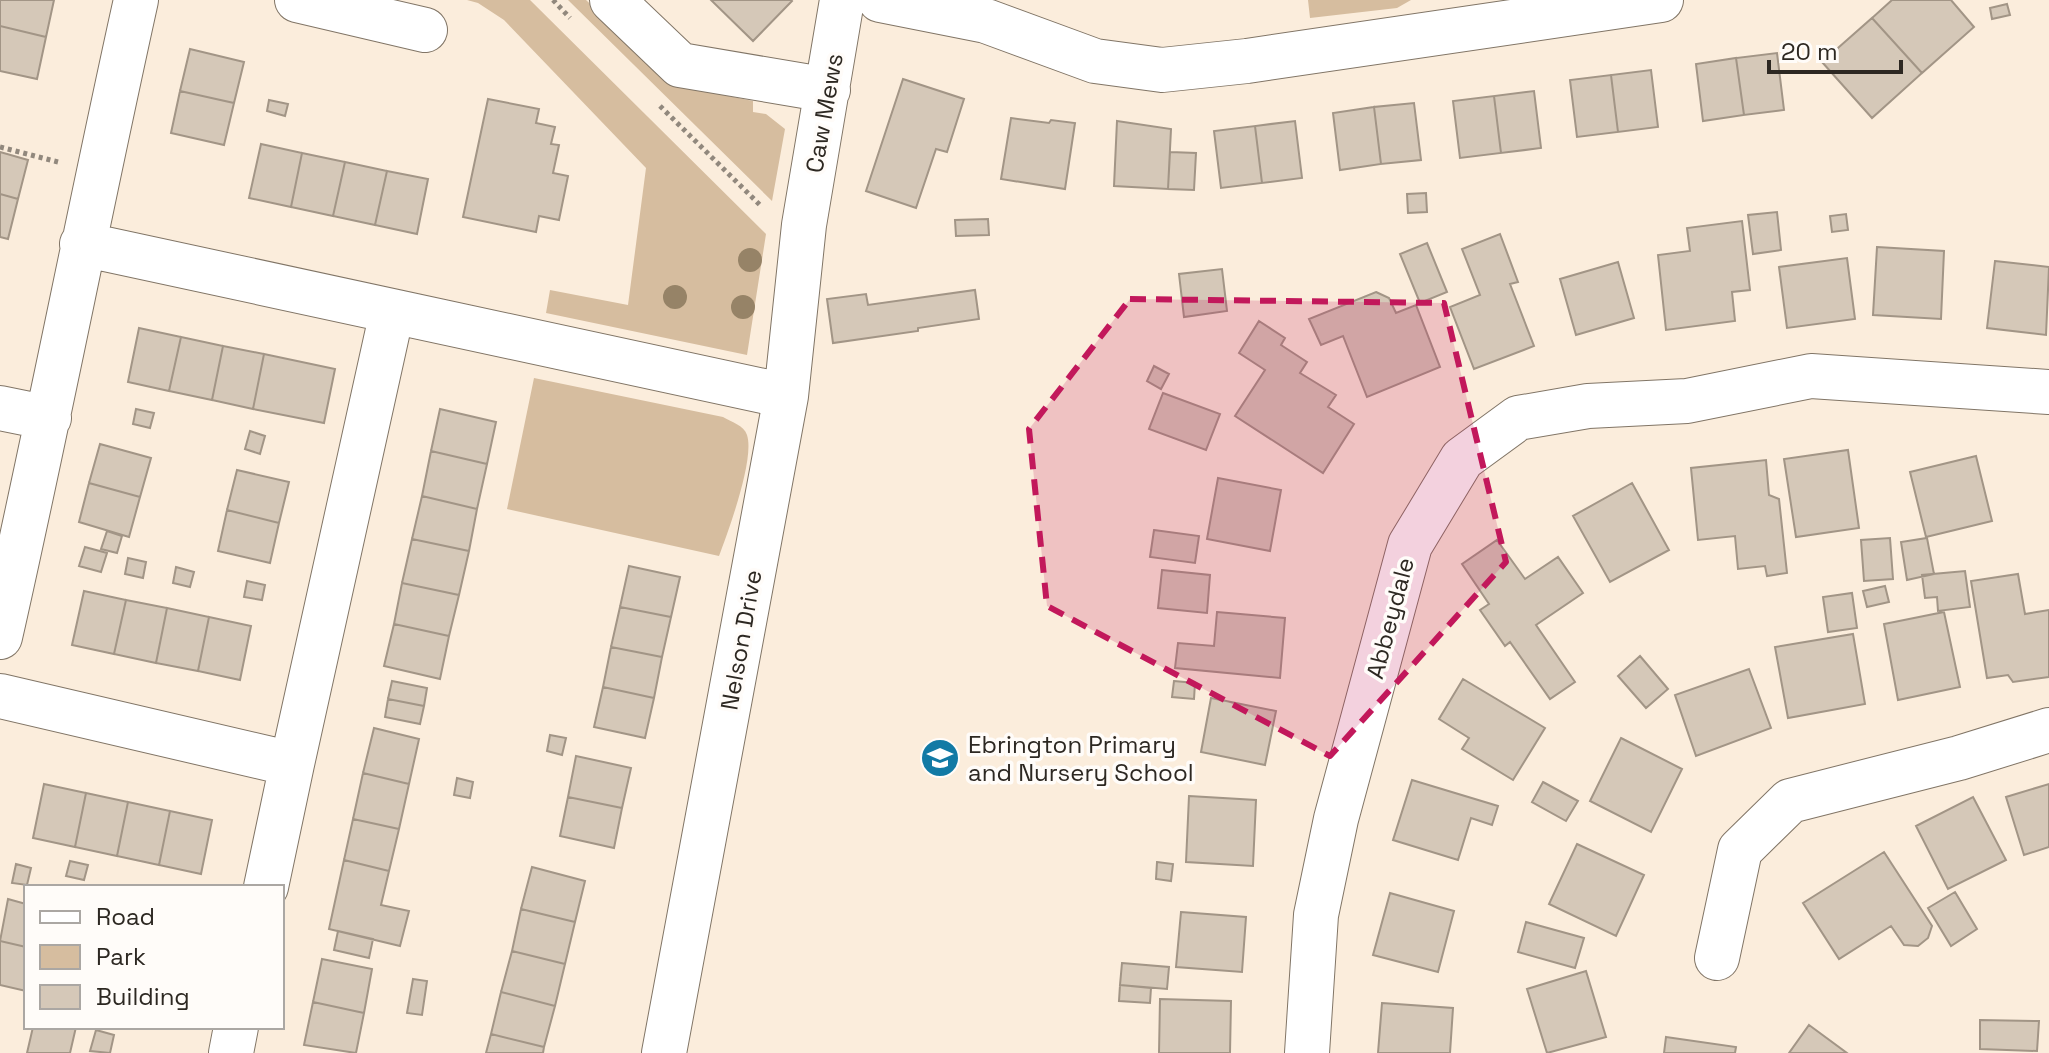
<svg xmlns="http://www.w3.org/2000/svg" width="2049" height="1053" font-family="'Space Grotesk',sans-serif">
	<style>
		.green { fill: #d6bd9f }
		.building { fill: #d5c8b8; stroke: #a29586; stroke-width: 2 }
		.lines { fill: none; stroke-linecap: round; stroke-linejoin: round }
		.minor-casing { stroke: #817566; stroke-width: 46 }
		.path { stroke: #91887d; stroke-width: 5; stroke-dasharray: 4 4; stroke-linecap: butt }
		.minor { stroke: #fff; stroke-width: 44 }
		.tree { fill: #968367 }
		.marked { fill: #c2185b; fill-opacity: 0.2; stroke: #c2185b; stroke-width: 6; stroke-dasharray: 16 10; stroke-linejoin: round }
		.labels { text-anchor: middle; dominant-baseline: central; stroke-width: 7; stroke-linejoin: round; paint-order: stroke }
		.street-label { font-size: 24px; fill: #2d2822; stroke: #fffcf9 }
		.poi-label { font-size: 24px; fill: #2d2822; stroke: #fffcf9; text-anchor: start }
	</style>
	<rect width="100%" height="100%" fill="#fbeddc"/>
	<path class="green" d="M467,0H530L766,234L747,355L546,313L550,290L628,305L646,168L504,20L478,3Z
		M568,0H586L675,85L753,101V112L766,114L785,129L772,201Z
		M1308,0H1411L1397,8L1310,18Z
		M534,378L723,417C731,422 744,425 747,435C755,459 728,532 719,556L507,509Z"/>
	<path class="building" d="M0,0H54L46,37L0,26Z
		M711,0H791L792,1L753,41Z
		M1892,0H1951L1974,27L1922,73L1872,18Z
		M2007,4L2010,15L1992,19L1990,8Z
		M1872,18L1922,73L1872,118L1822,62Z
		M0,26L46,37L37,79L0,71Z
		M190,49L244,62L234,103L180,91Z
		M1777,53L1784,110L1744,115L1736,58Z
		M1736,58L1744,115L1703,121L1696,64Z
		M1651,70L1658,127L1618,132L1611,75Z
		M1611,75L1618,132L1577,137L1570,80Z
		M903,79L964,99L947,152L936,149L916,208L866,191Z
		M180,91L234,103L224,145L171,133Z
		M1534,91L1541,148L1501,153L1494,96Z
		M1494,96L1501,153L1460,158L1453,101Z
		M488,99L539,109L536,123L555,127L551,144L559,145L553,173L568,176L559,220L539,216L536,232L463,217Z
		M269,100L288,104L285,116L267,111Z
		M1414,103L1421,160L1381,164L1374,107Z
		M1374,107L1381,164L1340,170L1333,113Z
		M1011,118L1049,123L1051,120L1075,123L1065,189L1001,179Z
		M1117,121L1171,129L1168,189L1114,186Z
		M1295,121L1302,178L1262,183L1255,126Z
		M1255,126L1262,183L1221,188L1214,131Z
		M261,144L302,153L291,207L249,198Z
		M0,152L28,160L18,199L0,194Z
		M1170,152L1196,153L1194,190L1168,189Z
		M302,153L345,162L333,216L291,207Z
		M345,162L387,171L375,225L333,216Z
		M387,171L428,179L417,234L375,225Z
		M1426,193L1427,212L1408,213L1407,194Z
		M0,194L18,199L8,239L0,237Z
		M1777,212L1781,250L1753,254L1748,215Z
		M1846,214L1848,230L1832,232L1830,216Z
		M988,219L989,235L956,236L955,220Z
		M1742,221L1750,290L1732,292L1735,321L1666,330L1658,255L1690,251L1687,228Z
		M1500,234L1518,282L1510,284L1534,346L1474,369L1450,307L1480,295L1462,249Z
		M1427,243L1447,292L1420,303L1400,254Z
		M1877,247L1944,251L1941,319L1873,315Z
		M1847,258L1855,319L1787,328L1779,267Z
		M1995,261L2049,267L2046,335L1987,328Z
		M1618,262L1634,318L1576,335L1560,279Z
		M1222,269L1227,311L1184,317L1179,274Z
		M975,290L979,319L918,328V331L833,343L827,299L866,294L868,305Z
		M1376,292L1389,298L1396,313L1416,305L1440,367L1367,397L1343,336L1321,345L1309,319Z
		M1259,321L1285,338L1281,345L1307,362L1300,373L1336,395L1328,407L1354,424L1323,473L1235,416L1265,370L1239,353Z
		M139,328L181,337L169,391L128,382Z
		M181,337L223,346L212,400L169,391Z
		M223,346L264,354L253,409L212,400Z
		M264,354L335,369L324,423L253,409Z
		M1154,366L1169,374L1161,389L1147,381Z
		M1163,393L1220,414L1206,450L1149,429Z
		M136,409L154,413L150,428L133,424Z
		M440,409L496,422L487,464L431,451Z
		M250,431L265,436L260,454L245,449Z
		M100,444L151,458L140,497L89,483Z
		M1848,450L1859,528L1796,537L1784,459Z
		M431,451L487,464L477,509L422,496Z
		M1976,456L1992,521L1926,537L1910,472Z
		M1766,460L1769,495L1779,499L1787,573L1767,576L1765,566L1738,569L1735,536L1698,540L1691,468Z
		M237,470L289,482L279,523L227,510Z
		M1218,478L1281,490L1270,551L1207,539Z
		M89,483L140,497L129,537L79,522Z
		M1632,483L1669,550L1610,582L1573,516Z
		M422,496L477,509L469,551L412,539Z
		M227,510L279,523L270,563L218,551Z
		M1154,530L1199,536L1195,563L1150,557Z
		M107,531L122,536L117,553L101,549Z
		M1890,538L1893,579L1864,581L1861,540Z
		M1927,538L1934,574L1907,580L1901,542Z
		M412,539L469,551L459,595L402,583Z
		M1497,540L1525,579L1558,557L1583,593L1536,625L1575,682L1550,699L1510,642L1505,646L1480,610L1489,604L1462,564Z
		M85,547L107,553L101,572L79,566Z
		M128,558L146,562L143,578L125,574Z
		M629,566L680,577L671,617L620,607Z
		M176,567L194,572L190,587L173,583Z
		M1162,570L1210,575L1207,613L1158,608Z
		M1965,571L1970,607L1938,611L1937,597L1925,598L1922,575Z
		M2018,574L2025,614L2049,610V677L2013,682L2008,675L1987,678L1971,581Z
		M247,581L265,585L262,600L244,597Z
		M402,583L459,595L449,636L394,624Z
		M1885,586L1889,602L1867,607L1863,591Z
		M84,591L126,600L114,654L72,645Z
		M1852,593L1857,628L1828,632L1823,597Z
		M126,600L167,608L156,663L114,654Z
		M620,607L671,617L662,657L611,647Z
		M167,608L209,617L198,671L156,663Z
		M1217,612L1285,618L1280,678L1175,668L1178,643L1214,646Z
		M1944,612L1960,687L1898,700L1884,624Z
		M209,617L251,626L240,680L198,671Z
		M394,624L449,636L440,679L384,666Z
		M1853,634L1865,704L1788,718L1775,647Z
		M611,647L662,657L654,698L603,687Z
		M1640,656L1668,689L1646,708L1618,676Z
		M1749,669L1771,728L1696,756L1675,695Z
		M1463,679L1545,728L1513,780L1462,749L1469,738L1439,719Z
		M392,681L427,688L424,706L388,699Z
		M1174,681L1195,683L1194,699L1172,697Z
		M603,687L654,698L645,738L594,727Z
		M1211,698L1276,711L1265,765L1201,752Z
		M388,699L424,706L420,724L385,717Z
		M374,728L419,739L409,784L363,773Z
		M550,735L566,738L562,755L547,751Z
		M1621,738L1682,769L1651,832L1590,801Z
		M576,756L631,768L622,808L568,797Z
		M363,773L409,784L399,829L353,819Z
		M457,778L473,782L470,798L454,795Z
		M1412,780L1498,806L1492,825L1471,818L1458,860L1393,840Z
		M1543,782L1578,801L1566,821L1532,802Z
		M44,784L86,793L75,847L33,838Z
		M2049,784V847L2024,855L2006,797Z
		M86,793L128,802L117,856L75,847Z
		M1189,796L1256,800L1253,866L1186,862Z
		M568,797L622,808L614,848L560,836Z
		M1973,797L2006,860L1948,889L1916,826Z
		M128,802L170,811L159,865L117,856Z
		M170,811L212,820L201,874L159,865Z
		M353,819L399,829L389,871L344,860Z
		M1577,844L1644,875L1616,936L1549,904Z
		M1884,852L1932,926L1928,938L1918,946L1904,945L1891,926L1839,959L1803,903Z
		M344,860L389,871L381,905L409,911L400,946L329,929Z
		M70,861L88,865L84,880L66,876Z
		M1157,862L1173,864L1171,881L1156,879Z
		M16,864L31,868L27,885L12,883Z
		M532,867L585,881L575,922L521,909Z
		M1955,892L1977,929L1951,946L1928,908Z
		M1390,893L1454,911L1438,972L1373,955Z
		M8,899L26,904V947L0,941Z
		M521,909L575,922L565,964L512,951Z
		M1181,912L1246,917L1242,972L1176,967Z
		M1526,922L1584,938L1575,968L1518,952Z
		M338,931L373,939L369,958L334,950Z
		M0,941L26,947V991L0,985Z
		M512,951L565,964L555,1006L501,992Z
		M322,959L372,969L364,1013L313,1002Z
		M1122,963L1169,967L1167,989L1120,985Z
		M1586,971L1606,1037L1547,1053L1527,989Z
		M413,979L427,981L422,1015L407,1013Z
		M1120,985L1151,988L1150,1003L1119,1001Z
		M501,992L555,1006L544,1047L491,1034Z
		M1160,999L1231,1001L1230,1053H1159Z
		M313,1002L364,1013L356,1053L304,1045Z
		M1382,1003L1453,1008L1450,1053H1378Z
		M1980,1020L2039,1021L2037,1051L1980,1049Z
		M1809,1025L1847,1053H1789Z
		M33,1027H76L70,1053H27Z
		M96,1030L114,1035L110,1053L90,1051Z
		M491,1034L544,1047L543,1053H486Z
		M1666,1037L1736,1047L1735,1053H1664Z"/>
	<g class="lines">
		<defs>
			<path id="minor" d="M297,0L425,30
				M612,0L680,65L828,90
				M880,0L986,21L1095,61L1162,70L1247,61L1661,0
				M82,244L786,396
				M0,408L49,418
				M0,637C48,425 89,212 136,0
				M0,696L292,764L392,312
				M266,887L292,764
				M1717,958L1740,850L1790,801L1959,758L2049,730
				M231,1053L236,1027
				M664,1053L786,396L804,225L842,0
				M1307,1053L1316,915L1336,819L1410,545L1462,459L1518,418L1588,406L1687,401L1811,376L2049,392"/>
		</defs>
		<use href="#minor" class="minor-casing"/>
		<path class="path" d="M553,0L570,18
			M660,106L761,206
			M0,147L58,162"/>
		<use href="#minor" class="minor"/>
	</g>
	<g class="tree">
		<circle cx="750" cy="260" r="12"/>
		<circle cx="675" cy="297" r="12"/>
		<circle cx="743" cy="307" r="12"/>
	</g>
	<path class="marked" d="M1130,299L1444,303L1506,562L1330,756L1047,606L1029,429Z"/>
	<defs>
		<symbol id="school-disc" viewBox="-11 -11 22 22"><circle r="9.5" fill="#127aa5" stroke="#fffcf9"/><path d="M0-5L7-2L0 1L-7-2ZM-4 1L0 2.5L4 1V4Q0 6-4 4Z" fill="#fff"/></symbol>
	</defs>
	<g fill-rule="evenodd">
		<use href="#school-disc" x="918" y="736" width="44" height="44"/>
	</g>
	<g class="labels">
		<g class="street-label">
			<text transform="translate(824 113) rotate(-80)">Caw Mews</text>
			<text transform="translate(1390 618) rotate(-75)">Abbeydale</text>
			<text transform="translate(741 640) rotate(-80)">Nelson Drive</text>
		</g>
		<g class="poi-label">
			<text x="968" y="744">Ebrington Primary<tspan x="968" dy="28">and Nursery School</tspan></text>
		</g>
	</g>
	<rect x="24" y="885" width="260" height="144" fill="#fffcf9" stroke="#aba7a3" stroke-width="2"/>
	<rect x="40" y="911" width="40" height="12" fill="#ffffff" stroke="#aba7a3" stroke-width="2"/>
	<text x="96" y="925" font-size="24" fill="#2d2822">Road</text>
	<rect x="40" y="945" width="40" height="24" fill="#d6bd9f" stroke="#aba7a3" stroke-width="2"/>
	<text x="96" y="965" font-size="24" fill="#2d2822">Park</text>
	<rect x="40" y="985" width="40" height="24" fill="#d5c8b8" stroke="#aba7a3" stroke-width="2"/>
	<text x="96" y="1005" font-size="24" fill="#2d2822">Building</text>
	<path d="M1769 60v12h132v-12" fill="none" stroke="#2d2822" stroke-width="4"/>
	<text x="1781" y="60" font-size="24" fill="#2d2822" stroke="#fffcf9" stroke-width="6" paint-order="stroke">20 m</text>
</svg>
